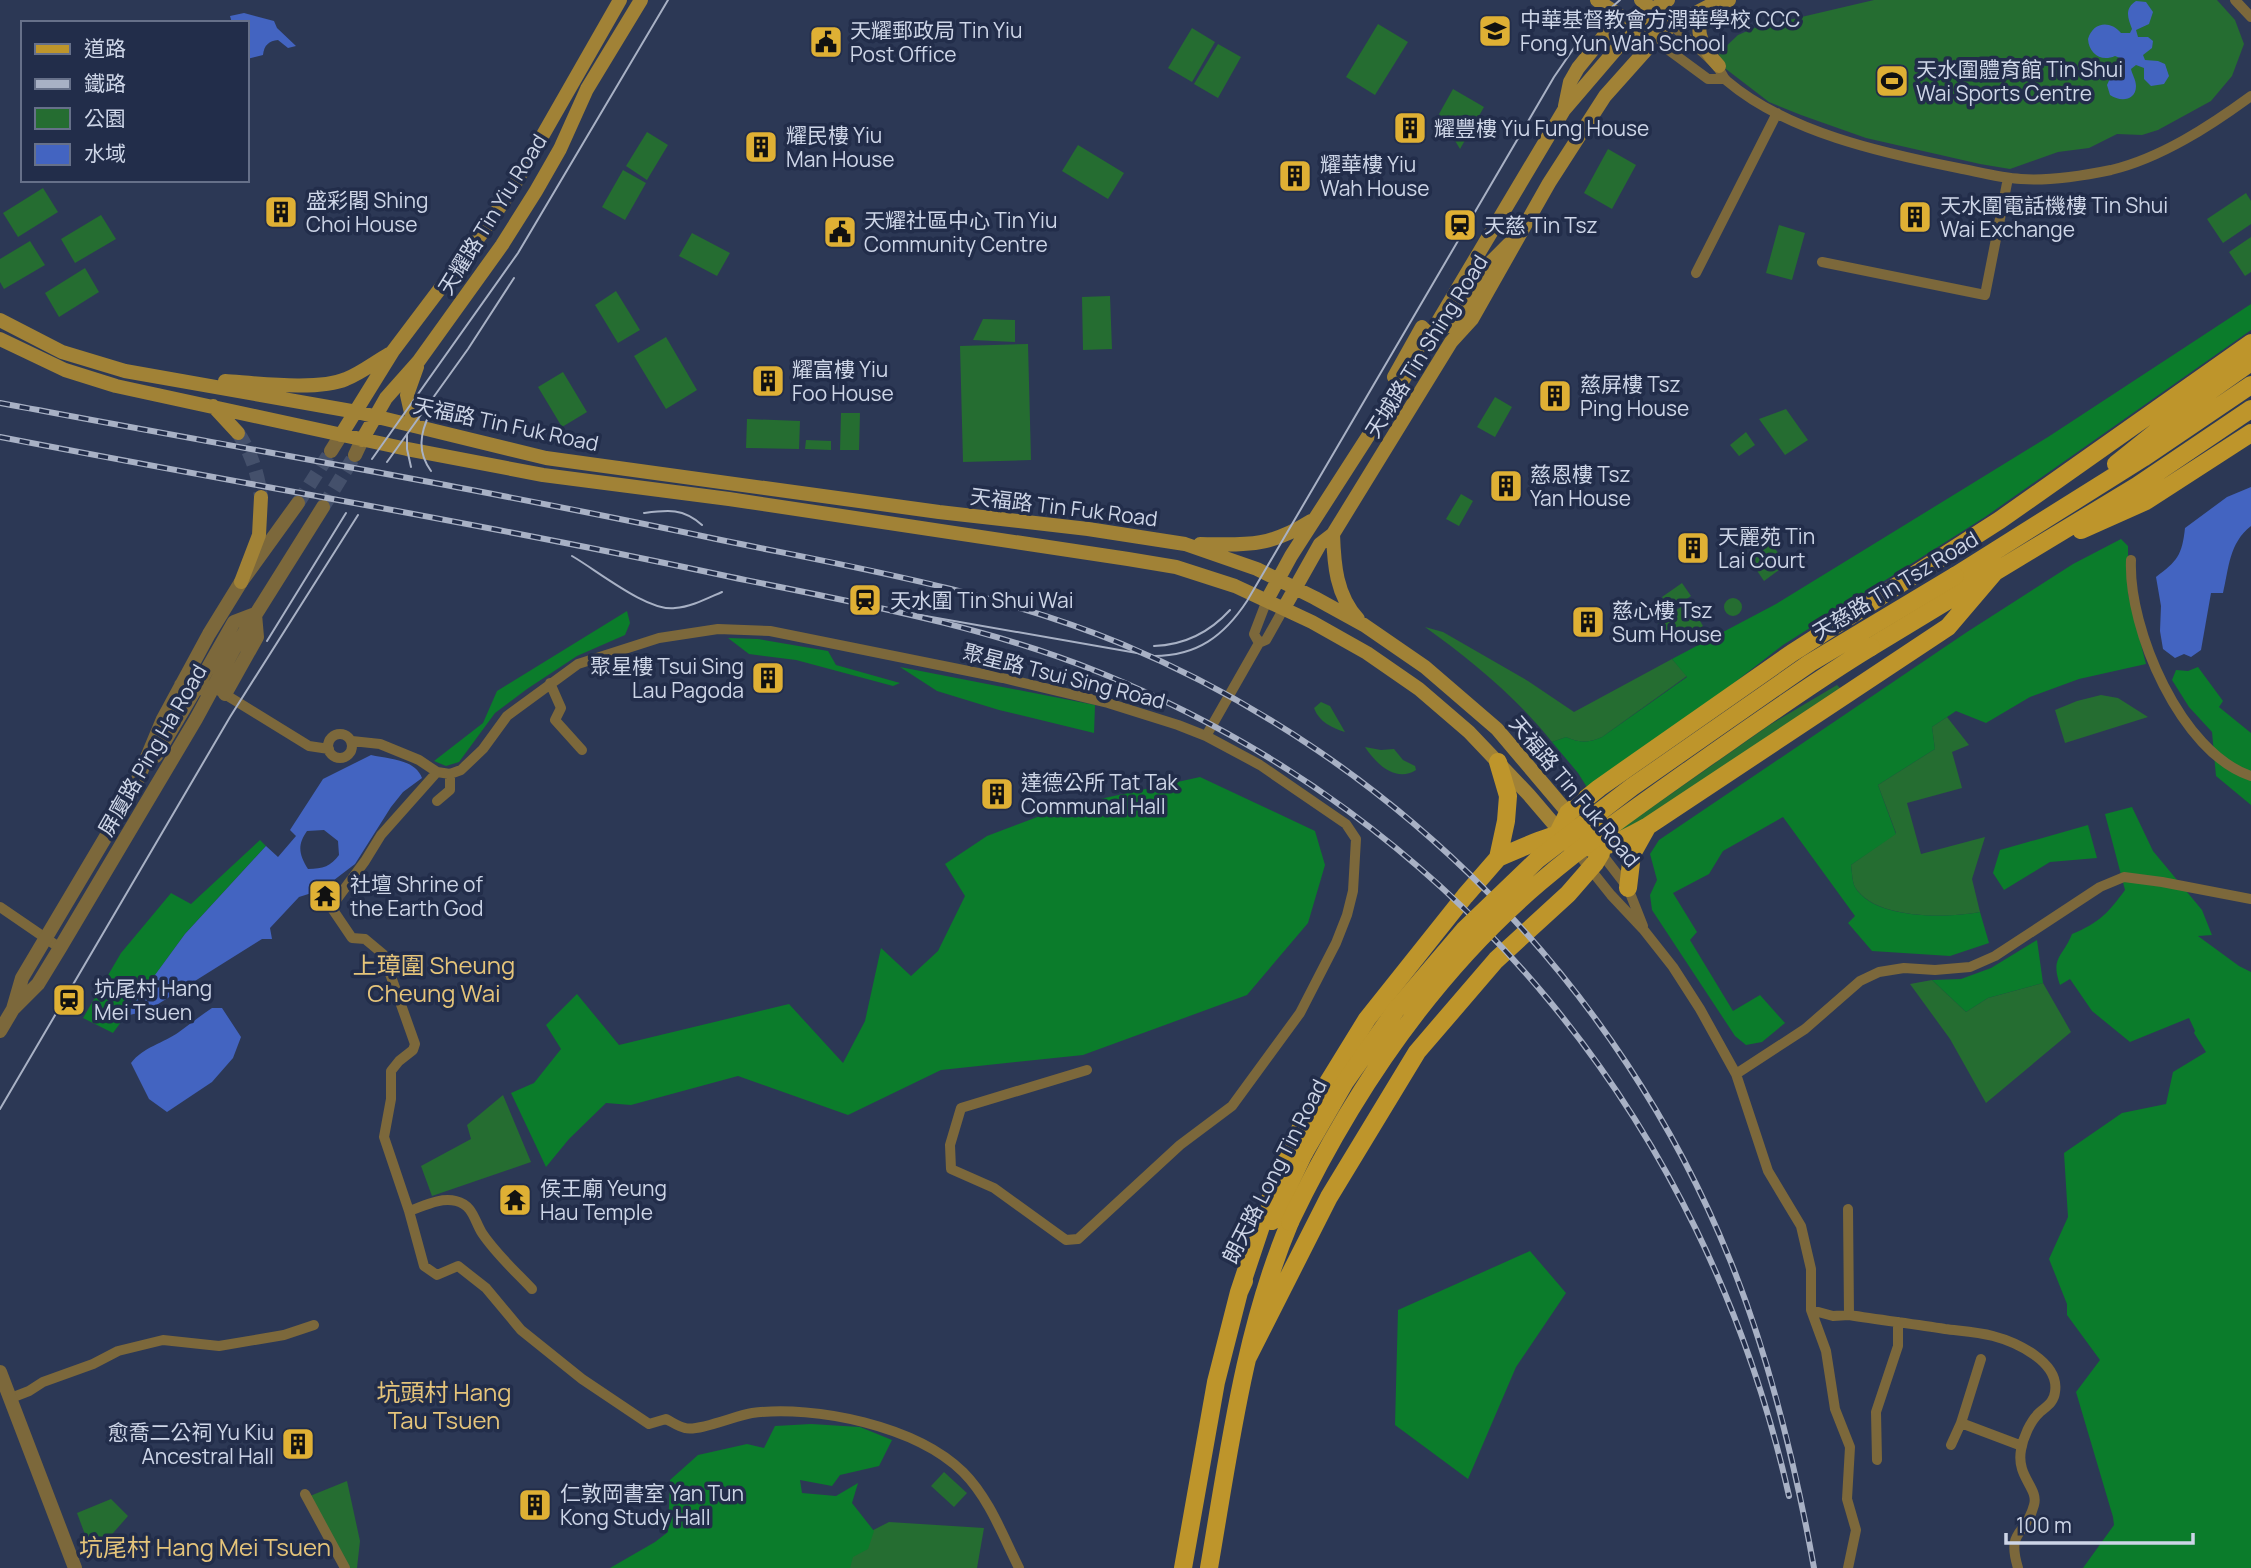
<svg xmlns="http://www.w3.org/2000/svg" width="2251" height="1568" font-family="Manrope,'Noto Sans TC',sans-serif">
	<style>
		.green { fill: #256d31 }
		.forest { fill: #0b7c2b }
		.water { fill: #4364c1; fill-rule: evenodd }
		.lines { fill: none; stroke-linecap: round; stroke-linejoin: round }
		.tertiary-tunnel { stroke: #44506b; stroke-width: 14; stroke-dasharray: 14 7; stroke-linecap: butt }
		.secondary-tunnel { stroke: #44506b; stroke-width: 14; stroke-dasharray: 14 7; stroke-linecap: butt }
		.minor { stroke: #7c683b; stroke-width: 10 }
		.tertiary { stroke: #7c683b; stroke-width: 14 }
		.secondary { stroke: #a18236; stroke-width: 14 }
		.primary { stroke: #be952b; stroke-width: 18 }
		.tram { stroke: #a8b1c5; stroke-width: 2 }
		.rail-casing { stroke: #a8b1c5; stroke-width: 6 }
		.rail { stroke: #222d4a; stroke-width: 3.5; stroke-dasharray: 10; stroke-linecap: butt }
		.primary-bridge { stroke: #be952b; stroke-width: 18 }
		.labels { text-anchor: middle; dominant-baseline: central; stroke-width: 7; stroke-linejoin: round; paint-order: stroke }
		.poi-label { font-size: 21px; fill: #cdd5e7; stroke: #222d4a; text-anchor: start }
		.street-label { font-size: 21px; fill: #cdd5e7; stroke: #222d4a }
		.quarter-label { font-size: 24px; fill: #e5c47a; stroke: #222d4a }
	</style>
	<rect width="100%" height="100%" fill="#2c3855"/>
	<path class="green" d="M1874,0H2217L2235,20L2244,44L2232,76L2211,101L2158,130L2142,135L2117,134L2089,148L2058,152L2010,169L1980,164L1866,138L1801,115L1769,102L1722,66L1719,53L1738,35L1754,28Z
		M1378,24L1408,42L1375,95L1346,77Z
		M1192,28L1215,42L1192,82L1168,68Z
		M1218,44L1241,57L1218,98L1194,84Z
		M1453,89L1484,107L1460,149L1439,114Z
		M647,132L668,145L647,180L626,166Z
		M1078,145L1124,173L1108,199L1062,171Z
		M1608,149L1636,165L1612,209L1584,193Z
		M623,170L646,183L625,220L602,207Z
		M43,188L58,212L18,237L3,213Z
		M2246,193L2251,201V224L2223,243L2207,219Z
		M101,215L116,239L75,263L61,239Z
		M1779,225L1805,233L1792,280L1766,273Z
		M692,233L730,253L717,276L679,256Z
		M2251,237V272L2245,276L2229,252Z
		M30,241L45,265L4,289L0,282V259Z
		M85,268L99,292L59,317L45,293Z
		M616,291L640,330L618,343L595,305Z
		M1110,296L1112,349L1083,350L1082,297Z
		M983,319L1015,320V342L973,340Z
		M666,337L697,390L666,409L634,356Z
		M1028,344L1031,460L963,462L960,346Z
		M563,372L587,412L562,427L538,387Z
		M1495,397L1512,407L1495,437L1477,427Z
		M1786,409L1808,440L1785,455L1759,419Z
		M841,413H860L859,450H840Z
		M747,419L800,421L799,449L746,448Z
		M1746,432L1755,445L1739,456L1730,445Z
		M806,440L831,441V450L805,449Z
		M1461,494L1473,501L1459,526L1446,519Z
		M1770,541L1786,565L1764,581L1747,556Z
		M1682,583L1691,596L1671,610L1662,597Z
		M1724 607a9 9 0 1 1 18 0a9 9 0 1 1-18 0Z
		M1689,602L1703,626L1671,645L1657,622Z
		M1425,627L1443,632L1528,681L1574,712L1672,659L1687,676L1602,737C1588,743 1580,743 1566,737L1552,742C1516,697 1471,660 1425,627Z
		M1837,685L1840,688L1628,831L1619,833L1618,831L1768,726Z
		M2101,695L2118,698L2148,717L2065,743L2055,710L2077,701Z
		M1321,702L1330,706L1345,732C1332,728 1319,722 1314,708Z
		M1947,717L1969,745L1952,752L1962,788L1907,803L1921,854L1985,837L1972,879L1980,912C1947,918 1875,920 1855,887C1852,881 1852,871 1851,865L1896,833L1878,785L1935,749L1932,727Z
		M1365,747L1381,750L1394,749L1403,760L1415,766L1416,770C1396,783 1376,764 1365,747Z
		M1932,980L1966,1012L1988,998L2043,983L2071,1032L1986,1103L1950,1039L1910,984Z
		M503,1095L531,1162L432,1196L421,1166L471,1139L467,1125Z
		M944,1472L967,1493L954,1507L931,1486Z
		M347,1481L360,1541L357,1568H350L310,1496Z
		M111,1499L128,1516L93,1556L77,1513Z
		M889,1522L984,1528L977,1568H799Z"/>
	<path class="forest" d="M2251,304V330L1985,517L1783,645L1672,731L1588,789L1578,773L1552,742L1566,737C1580,743 1588,743 1602,737L1687,677L1672,659L1776,604L2048,437Z
		M2121,539L2128,546V593L2146,664L2079,679L2030,697L1986,723L1956,711L1932,727L1935,749L1878,785L1896,834L1851,865C1852,871 1852,881 1855,887C1874,920 1947,918 1980,912L1989,943L1950,956L1872,951L1848,923L1855,916L1783,817L1723,851L1709,874L1673,893L1697,932L1690,940L1733,1011L1760,995L1785,1023L1762,1042L1746,1045L1735,1036L1652,910L1650,895L1657,880L1650,854L1659,840L1967,632L2073,564Z
		M627,611L630,623L625,635L577,656L527,689L495,713L459,762L446,766L434,761L483,723L497,691Z
		M728,638L758,639L828,651L836,665L900,683L893,686L796,660L749,654Z
		M900,667L1095,705L1094,733L999,710L937,691Z
		M2198,667L2223,701L2219,707L2251,733V805L2216,776L2212,732L2189,707L2172,680L2176,670L2188,671Z
		M1200,777L1315,831L1325,865L1308,923L1247,995L1083,1055L941,1070L848,1115L738,1076L631,1105L606,1103L569,1139L546,1167L511,1093L534,1083L561,1049L546,1025L577,994L619,1045L789,1004L843,1063L865,1021L881,948L911,976L938,951L965,896L945,864L987,836L1064,807Z
		M2132,807L2153,851L2202,910L2212,935L2198,936L2239,966L2251,972V1568H2083L2114,1525L2113,1517L2076,1392L2100,1360L2067,1315V1304L2049,1259L2068,1217L2064,1153L2122,1113L2166,1104L2173,1072L2206,1052L2194,1033L2195,1031L2189,1018L2130,1042L2092,1011L2070,979L2060,985C2050,957 2063,957 2072,934C2099,923 2108,913 2125,890L2105,814Z
		M2088,825L2097,858L2050,862L2004,890L1993,873L2000,850Z
		M260,840L266,846L185,934L113,1033L83,1018L121,953L171,893L191,904Z
		M2037,940L2043,983L1988,998L1966,1012L1932,980L1961,979L1991,968Z
		M1530,1251L1566,1293L1516,1367L1468,1479L1395,1425L1398,1310Z
		M811,1424L860,1427L892,1440L879,1466L840,1475L832,1486L800,1480L802,1493L836,1496L858,1483L852,1503L874,1531L868,1549L853,1557L850,1568H610L655,1542L668,1532L670,1480L698,1455L747,1444L764,1448L775,1426Z"/>
	<path class="water" d="M2136,1L2146,2L2153,12L2149,24L2136,30L2138,37H2148L2153,41L2152,48L2143,55L2145,60L2158,61L2165,64L2169,76L2164,84L2151,86L2144,79V68L2136,65L2131,69C2132,74 2136,80 2136,86C2136,101 2120,102 2110,95L2107,85L2112,74L2120,71L2122,64L2120,58L2115,56C2101,62 2089,54 2088,39C2093,22 2110,20 2121,33H2130L2132,29C2128,18 2124,9 2136,1Z
		M244,13L274,21L277,28L296,46L288,48L278,40C269,41 264,45 263,55L247,59V23H232L230,16Z
		M2251,487V526C2229,543 2229,568 2223,593H2211L2201,650L2191,657L2184,654L2175,658L2163,649L2160,631L2161,606L2156,577C2177,561 2182,556 2185,528L2227,497Z
		M371,755C389,759 415,759 422,778L403,792L391,807L355,864L321,890L299,897L270,928L272,939H262L147,1011L125,1016L185,934L266,846L278,857L296,836L290,830L323,779ZM324,830L338,841L339,855C331,866 323,869 308,869C299,855 297,845 307,831Z
		M212,1008H222L241,1037L233,1058L212,1082L167,1112L149,1099L131,1063C143,1047 164,1043 179,1032C190,1024 200,1016 212,1008Z"/>
	<g class="lines">
		<path class="tertiary-tunnel" d="M298,503L331,451
			M323,507L355,455"/>
		<path class="secondary-tunnel" d="M238,433C251,452 258,474 261,497"/>
		<path class="minor" d="M2235,0L2251,17
			M1672,25C1686,38 1701,50 1715,64C1721,69 1721,76 1727,81C1787,132 1882,153 1958,168C1979,172 2000,178 2021,179C2050,181 2082,176 2111,170C2161,158 2210,126 2251,96
			M1655,40L1708,79H1724
			M1822,262L1985,295L2008,178
			M1696,273L1777,113
			M2131,560C2128,629 2181,753 2251,776
			M1259,643L1254,634L1267,600
			M550,683L561,708L555,720L582,750
			M218,690L309,746L329,749
			M328 746a12 12 0 1 1 24 0a12 12 0 1 1-24 0Z
			M1206,736L1259,643L1266,640L1284,608
			M352,741L380,744L419,760L437,772L450,774L461,770L483,749L507,716L578,664L659,638L718,629L770,631L1003,678L1108,703L1178,725L1206,736L1260,765L1346,824L1356,839L1353,891L1347,915L1336,943L1300,1013L1232,1106L1180,1145L1078,1239L1066,1240L994,1188L951,1169L950,1145L961,1108L1087,1070
			M437,772L381,835L365,861L331,907L352,938L365,939L383,954L415,1044L413,1050L399,1061L391,1071V1099L384,1137L409,1211L424,1266L437,1275L458,1266L486,1288L521,1330L582,1379L649,1424L666,1419C672,1422 679,1427 685,1428C698,1432 737,1415 752,1413C816,1405 916,1426 963,1472C989,1498 1003,1536 1019,1568
			M437,801L450,790V774
			M1575,850L1611,895L1643,929L1673,967L1700,1009L1736,1074L1768,1171L1801,1226L1811,1269V1310L1826,1351L1835,1409L1850,1447L1847,1499L1856,1530L1848,1568
			M1601,853L1628,888L1643,926
			M0,907L60,948
			M1736,1074L1805,1029L1860,981L1879,972L1904,968L1935,970L1970,967L1995,956L2100,887L2124,877L2162,882L2251,899
			M1848,1209L1849,1315
			M409,1211C424,1206 440,1197 456,1201C473,1205 474,1220 482,1233C496,1254 515,1271 532,1289
			M1811,1310L1833,1316L1849,1315C1881,1320 1913,1324 1945,1329C1960,1331 1977,1332 1993,1336C2016,1342 2060,1362 2055,1392C2054,1402 2047,1406 2040,1412C2030,1421 2023,1438 2021,1450C2016,1477 2039,1488 2034,1505C2026,1537 2006,1528 2018,1568
			M11,1398L29,1391L43,1382L93,1364L118,1351L163,1340L219,1346L284,1335L314,1325
			M1961,1423L2022,1446
			M1951,1445L1961,1423L1981,1359
			M1877,1460L1876,1412L1898,1346V1322
			M305,1494L345,1568"/>
		<path class="tertiary" d="M331,451L341,435
			M355,455L362,440
			M181,685H188L201,680L234,622L255,614L257,637L225,694
			M156,756L195,690L205,686
			M14,1008L38,984L60,948L196,719L234,649L323,507
			M0,1031L13,1009L22,978L133,791L163,719L209,634L241,582L298,503
			M0,1372L75,1568"/>
		<path class="secondary" d="M1597,0L1655,40
			M1641,0L1672,25
			M1717,7C1686,21 1702,48 1719,66
			M1565,106L1570,82L1578,68L1612,26L1613,19L1609,8
			M0,320L62,352L125,371L357,412L546,458L939,512L1088,529L1185,544L1257,569L1315,598L1364,625L1425,667L1497,729L1574,820
			M1431,332L1450,325L1457,318L1492,261L1509,244
			M0,339L65,370L116,386L407,449L543,475L729,499L1128,559L1176,567L1235,586L1312,622L1367,653L1419,689L1469,732L1529,795L1564,836
			M1394,377L1422,327
			M225,381C255,383 319,391 346,379C361,373 375,362 389,354
			M213,406L238,433
			M414,426L407,395L417,367
			M341,435L393,351L482,233L512,189L620,0
			M362,440L386,398L418,362L502,245L536,191L560,149L587,89L641,0
			M1333,534C1334,564 1336,595 1358,619
			M1200,544C1248,545 1269,547 1311,521
			M241,582L259,535L261,497
			M1267,600L1291,556L1390,402L1564,110L1636,26L1653,9L1668,0
			M1284,608L1320,544L1333,534L1451,342L1472,319L1549,183L1605,96L1655,40L1672,25L1711,5L1729,0"/>
		<path class="primary" d="M2116,464L2186,408L2251,362
			M2081,530L2146,501L2251,433
			M1955,576L2143,458L2251,385
			M1871,647L2137,486L2251,409
			M1559,831L1568,813L1599,788L1792,653L2000,520L2251,343
			M1571,845C1601,853 1623,840 1648,826L1948,627L1994,573
			M1498,858C1514,851 1555,832 1572,832C1580,832 1586,837 1592,842
			M1628,888L1632,854L1646,829
			M1272,1221L1304,1153
			M1239,1292L1277,1178L1303,1123L1367,1019L1465,896L1498,858L1506,821L1508,796L1498,762
			M1248,1357L1329,1197L1417,1052L1496,960L1568,894L1595,863L1601,853
			M1183,1568L1216,1382L1239,1292L1244,1281
			M1209,1568C1229,1452 1244,1331 1290,1222"/>
		<path class="tram" d="M430,413C420,433 417,452 431,471
			M407,434V449L411,467
			M372,459L518,253L668,0
			M387,462L468,349L514,278
			M644,513C668,510 683,508 702,525
			M572,556C598,571 648,612 675,608C691,607 708,598 722,592
			M886,609L1154,656C1197,656 1224,636 1247,601L1554,77L1587,29L1620,0
			M267,641L346,513
			M1154,646C1185,645 1209,633 1230,610
			M0,1109L230,717L358,515"/>
		<defs>
			<path id="rail" d="M0,403C240,448 482,489 721,540C857,568 994,591 1122,644C1396,759 1619,984 1730,1260C1770,1359 1795,1463 1814,1568
				M0,437C243,484 489,525 731,577C856,603 983,625 1101,673C1459,819 1705,1122 1789,1496"/>
		</defs>
		<use href="#rail" class="rail-casing"/>
		<use href="#rail" class="rail"/>
		<path class="primary-bridge" d="M1304,1153L1345,1082L1395,1011L1464,930L1538,859L1632,787L1810,663L1955,576
			M1290,1222C1351,1094 1431,975 1539,883C1593,837 1651,797 1709,756C1762,719 1815,681 1871,647"/>
	</g>
	<defs>
		<symbol id="school-square" viewBox="-11 -11 22 22"><rect x="-9" y="-9" width="18" height="18" rx="4" fill="#dfb034" stroke="#222d4a"/><path d="M0-5L7-2L0 1L-7-2ZM-4 1L0 2.5L4 1V4Q0 6-4 4Z" fill="#111"/></symbol>
		<symbol id="civic-square" viewBox="-11 -11 22 22"><rect x="-9" y="-9" width="18" height="18" rx="4" fill="#dfb034" stroke="#222d4a"/><path d="M-.6-6.5H3V-4.5H.6V-3L4-1V1h2V6H-6V1h2V-1L-.6-3ZM-1.2 2.5V6h2.4V2.5Z" fill="#111"/></symbol>
		<symbol id="stadium-square" viewBox="-11 -11 22 22"><rect x="-9" y="-9" width="18" height="18" rx="4" fill="#dfb034" stroke="#222d4a"/><path d="M0-5a6.5 5 0 1 0 0 10a6.5 5 0 1 0 0-10ZM-3.5-1.8h7v3.6h-7Z" fill="#111"/></symbol>
		<symbol id="building-square" viewBox="-11 -11 22 22"><rect x="-9" y="-9" width="18" height="18" rx="4" fill="#dfb034" stroke="#222d4a"/><path d="M-4-6H4V6H1V3H-1V6H-4ZM-2.5-4.3h1.7v1.8h-1.7ZM.8-4.3h1.7v1.8H.8ZM-2.5-1h1.7V.8h-1.7ZM.8-1h1.7V.8H.8Z" fill="#111"/></symbol>
		<symbol id="station-square" viewBox="-11 -11 22 22"><rect x="-9" y="-9" width="18" height="18" rx="4" fill="#dfb034" stroke="#222d4a"/><path d="M-3-6H3Q5-6 5-4V2Q5 4 3 4L4.5 6H3L1.5 4h-3L-3 6H-4.5L-3 4Q-5 4-5 2V-4Q-5-6-3-6ZM-3.5-4v3h7v-3ZM-3.5 1v1.5H-2V1ZM2 1v1.5H3.5V1Z" fill="#111"/></symbol>
		<symbol id="temple-square" viewBox="-11 -11 22 22"><rect x="-9" y="-9" width="18" height="18" rx="4" fill="#dfb034" stroke="#222d4a"/><path d="M0-6L5-2H3V0L6.5 2.5H4V6H1.5V3h-3V6H-4V2.5H-6.5L-3 0V-2H-5Z" fill="#111"/></symbol>
	</defs>
	<g fill-rule="evenodd">
		<use href="#school-square" x="1476" y="12" width="38" height="38"/>
		<use href="#civic-square" x="807" y="23" width="38" height="38"/>
		<use href="#stadium-square" x="1873" y="62" width="38" height="38"/>
		<use href="#building-square" x="1391" y="109" width="38" height="38"/>
		<use href="#building-square" x="742" y="128" width="38" height="38"/>
		<use href="#building-square" x="1276" y="157" width="38" height="38"/>
		<use href="#building-square" x="262" y="193" width="38" height="38"/>
		<use href="#building-square" x="1896" y="198" width="38" height="38"/>
		<use href="#station-square" x="1441" y="206" width="38" height="38"/>
		<use href="#civic-square" x="821" y="213" width="38" height="38"/>
		<use href="#building-square" x="749" y="362" width="38" height="38"/>
		<use href="#building-square" x="1536" y="377" width="38" height="38"/>
		<use href="#building-square" x="1487" y="467" width="38" height="38"/>
		<use href="#building-square" x="1674" y="529" width="38" height="38"/>
		<use href="#station-square" x="846" y="581" width="38" height="38"/>
		<use href="#building-square" x="1569" y="603" width="38" height="38"/>
		<use href="#building-square" x="749" y="659" width="38" height="38"/>
		<use href="#building-square" x="978" y="775" width="38" height="38"/>
		<use href="#temple-square" x="306" y="877" width="38" height="38"/>
		<use href="#station-square" x="50" y="981" width="38" height="38"/>
		<use href="#temple-square" x="496" y="1181" width="38" height="38"/>
		<use href="#building-square" x="279" y="1425" width="38" height="38"/>
		<use href="#building-square" x="516" y="1486" width="38" height="38"/>
	</g>
	<g class="labels">
		<g class="poi-label">
			<text x="1520" y="19">中華基督教會方潤華學校 CCC<tspan x="1520" dy="24">Fong Yun Wah School</tspan></text>
			<text x="850" y="30">天耀郵政局 Tin Yiu<tspan x="850" dy="24">Post Office</tspan></text>
			<text x="1916" y="69">天水圍體育館 Tin Shui<tspan x="1916" dy="24">Wai Sports Centre</tspan></text>
			<text x="1434" y="128">耀豐樓 Yiu Fung House</text>
			<text x="786" y="135">耀民樓 Yiu<tspan x="786" dy="24">Man House</tspan></text>
			<text x="1320" y="164">耀華樓 Yiu<tspan x="1320" dy="24">Wah House</tspan></text>
			<text x="306" y="200">盛彩閣 Shing<tspan x="306" dy="24">Choi House</tspan></text>
			<text x="1940" y="205">天水圍電話機樓 Tin Shui<tspan x="1940" dy="24">Wai Exchange</tspan></text>
			<text x="864" y="220">天耀社區中心 Tin Yiu<tspan x="864" dy="24">Community Centre</tspan></text>
			<text x="1484" y="225">天慈 Tin Tsz</text>
			<text x="792" y="369">耀富樓 Yiu<tspan x="792" dy="24">Foo House</tspan></text>
			<text x="1580" y="384">慈屏樓 Tsz<tspan x="1580" dy="24">Ping House</tspan></text>
			<text x="1530" y="474">慈恩樓 Tsz<tspan x="1530" dy="24">Yan House</tspan></text>
			<text x="1718" y="536">天麗苑 Tin<tspan x="1718" dy="24">Lai Court</tspan></text>
			<text x="890" y="600">天水圍 Tin Shui Wai</text>
			<text x="1612" y="610">慈心樓 Tsz<tspan x="1612" dy="24">Sum House</tspan></text>
			<text x="744" y="666" text-anchor="end">聚星樓 Tsui Sing<tspan x="744" dy="24">Lau Pagoda</tspan></text>
			<text x="1021" y="782">達德公所 Tat Tak<tspan x="1021" dy="24">Communal Hall</tspan></text>
			<text x="350" y="884">社壇 Shrine of<tspan x="350" dy="24">the Earth God</tspan></text>
			<text x="94" y="988">坑尾村 Hang<tspan x="94" dy="24">Mei Tsuen</tspan></text>
			<text x="540" y="1188">侯王廟 Yeung<tspan x="540" dy="24">Hau Temple</tspan></text>
			<text x="274" y="1432" text-anchor="end">愈喬二公祠 Yu Kiu<tspan x="274" dy="24">Ancestral Hall</tspan></text>
			<text x="560" y="1493">仁敦岡書室 Yan Tun<tspan x="560" dy="24">Kong Study Hall</tspan></text>
		</g>
		<g class="street-label">
			<text transform="translate(492 214) rotate(-58)">天耀路 Tin Yiu Road</text>
			<text transform="translate(1426 346) rotate(-58)">天城路 Tin Shing Road</text>
			<text transform="translate(506 424) rotate(12)">天福路 Tin Fuk Road</text>
			<text transform="translate(1064 507) rotate(7)">天福路 Tin Fuk Road</text>
			<text transform="translate(1895 585) rotate(-31)">天慈路 Tin Tsz Road</text>
			<text transform="translate(1064 676) rotate(14)">聚星路 Tsui Sing Road</text>
			<text transform="translate(152 750) rotate(-60)">屏廈路 Ping Ha Road</text>
			<text transform="translate(1575 791) rotate(50)">天福路 Tin Fuk Road</text>
			<text transform="translate(1274 1171) rotate(-63)">朗天路 Long Tin Road</text>
		</g>
		<g class="quarter-label">
			<text x="434" y="964">上璋圍 Sheung<tspan x="434" dy="28">Cheung Wai</tspan></text>
			<text x="444" y="1391">坑頭村 Hang<tspan x="444" dy="28">Tau Tsuen</tspan></text>
			<text x="205" y="1546">坑尾村 Hang Mei Tsuen</text>
		</g>
	</g>
	<rect x="21" y="21" width="228" height="161" fill="#222d4a" stroke="#667089" stroke-width="2"/>
	<rect x="35" y="44" width="35" height="10" fill="#be952b" stroke="#667089" stroke-width="2"/>
	<text x="84" y="56" font-size="21" fill="#cdd5e7">道路</text>
	<rect x="35" y="79" width="35" height="10" fill="#a8b1c5" stroke="#667089" stroke-width="2"/>
	<text x="84" y="91" font-size="21" fill="#cdd5e7">鐵路</text>
	<rect x="35" y="108" width="35" height="21" fill="#256d31" stroke="#667089" stroke-width="2"/>
	<text x="84" y="126" font-size="21" fill="#cdd5e7">公園</text>
	<rect x="35" y="144" width="35" height="21" fill="#4364c1" stroke="#667089" stroke-width="2"/>
	<text x="84" y="161" font-size="21" fill="#cdd5e7">水域</text>
	<path d="M2006 1533v10h187v-10" fill="none" stroke="#cdd5e7" stroke-width="3.5"/>
	<text x="2016" y="1533" font-size="21" fill="#cdd5e7" stroke="#222d4a" stroke-width="5" paint-order="stroke">100 m</text>
</svg>
